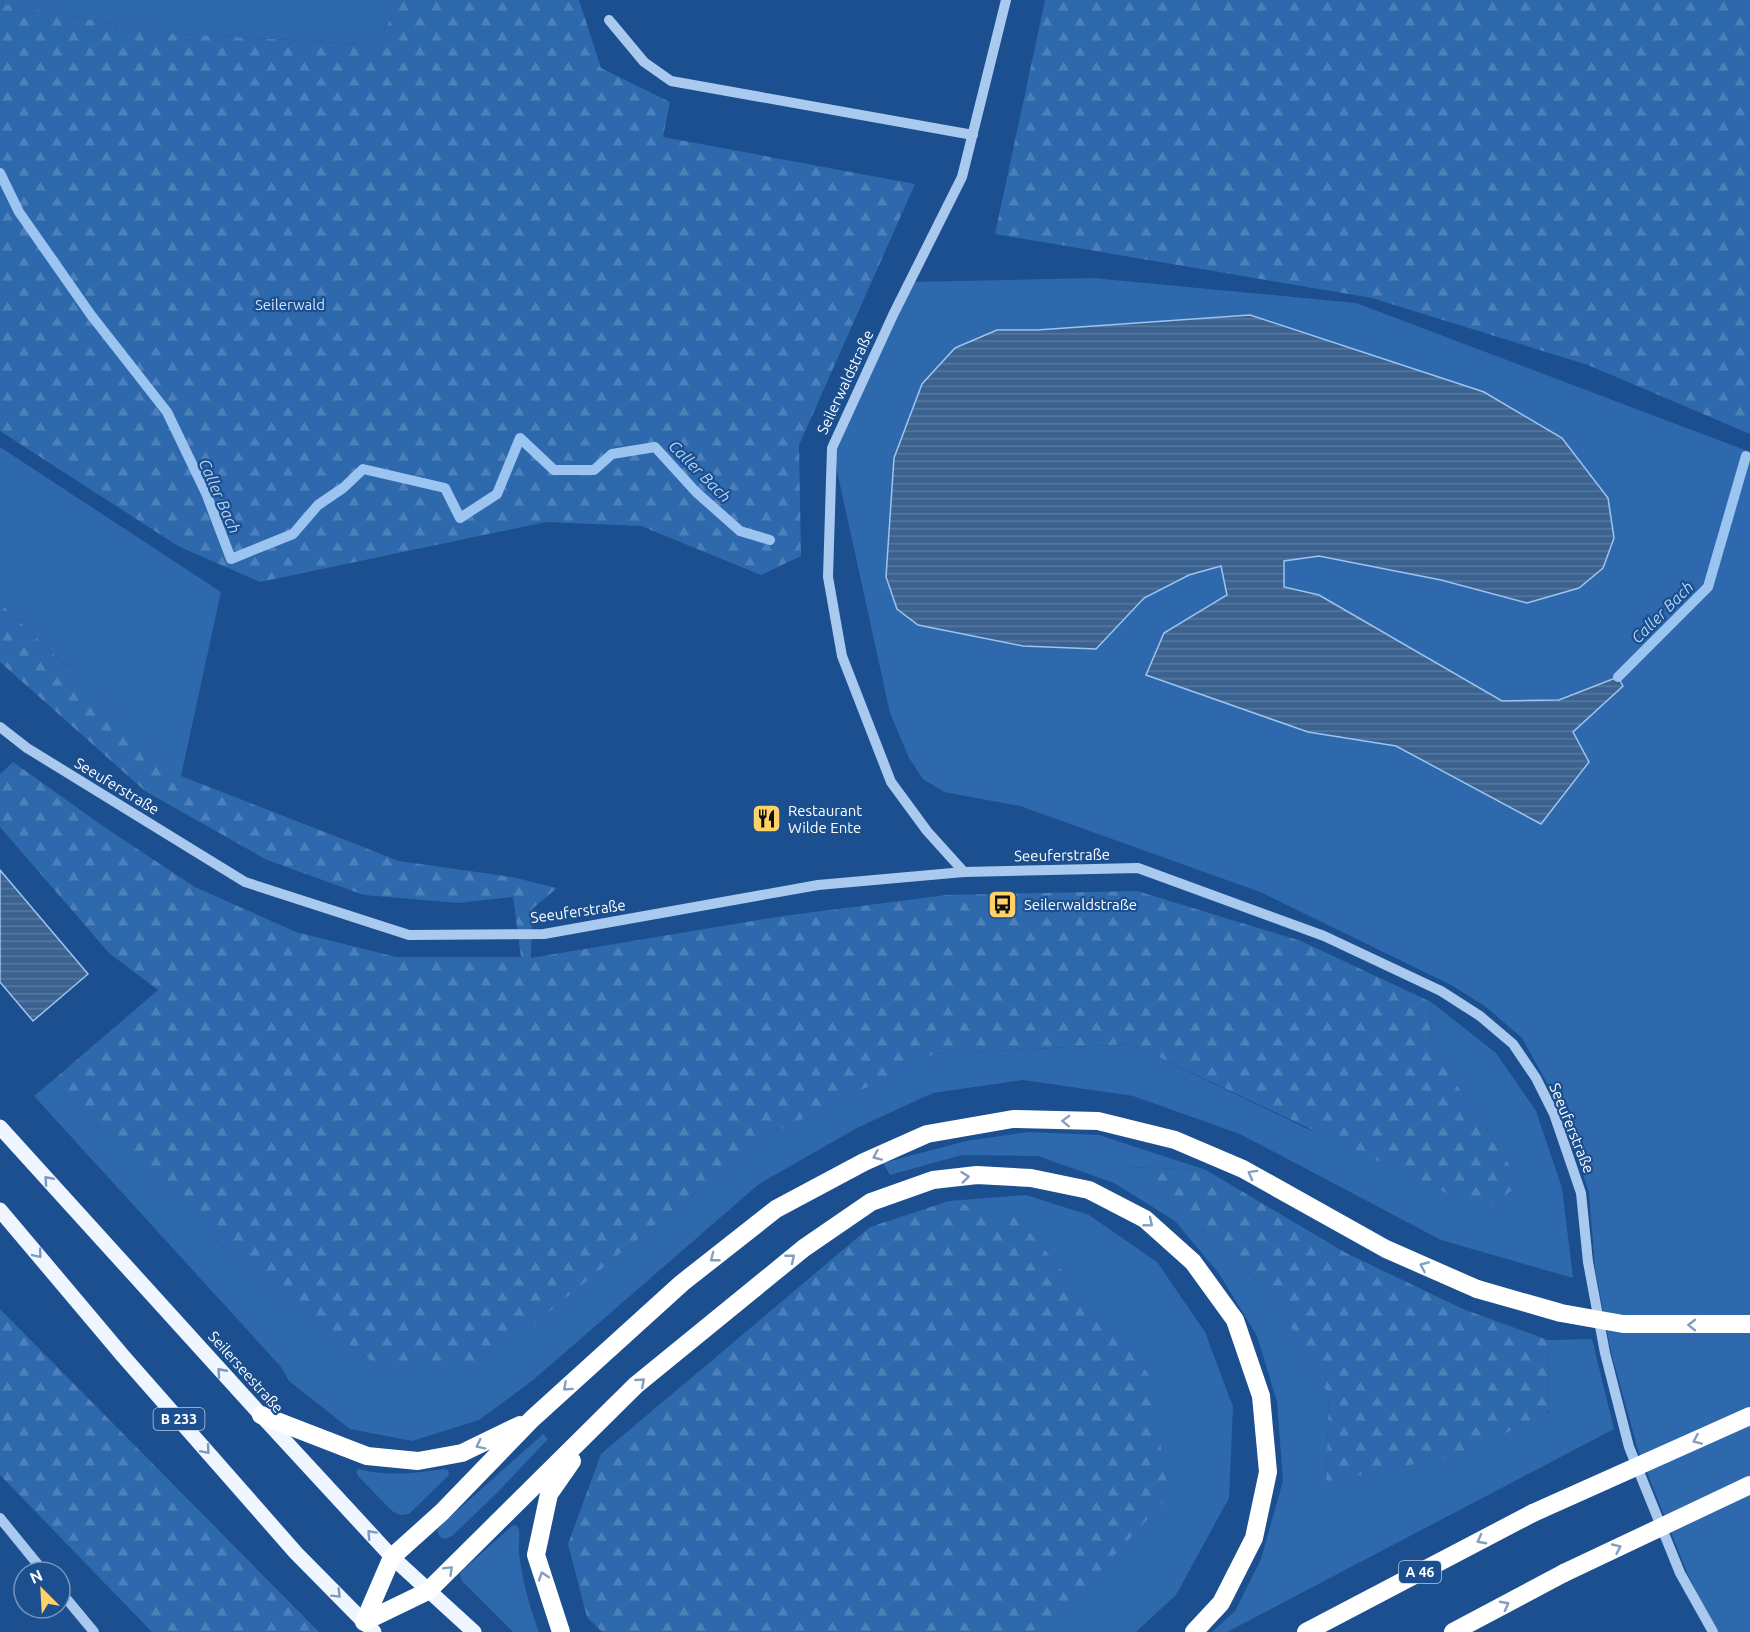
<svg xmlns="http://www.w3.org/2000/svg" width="1750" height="1632" font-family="Ubuntu,sans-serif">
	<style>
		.green { fill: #2e69ad }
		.forest { fill: url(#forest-firs) }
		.water { fill: url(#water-rules); stroke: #9cc4f0; stroke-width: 1.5 }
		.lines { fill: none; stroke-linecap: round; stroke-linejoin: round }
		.stream { stroke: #9cc4f0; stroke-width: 10 }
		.minor { stroke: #a9c9ee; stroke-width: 10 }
		.major { stroke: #f0f6ff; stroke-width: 15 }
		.highway { stroke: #fff; stroke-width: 18 }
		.highway-bridge { stroke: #fff; stroke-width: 18 }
		.oneway { stroke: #829ec1 }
		.oneway2 { stroke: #7b9ac1 }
		.labels { text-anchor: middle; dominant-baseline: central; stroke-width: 4.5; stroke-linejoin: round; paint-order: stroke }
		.shield { fill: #1b4f8f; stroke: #bbcadd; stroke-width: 1.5 }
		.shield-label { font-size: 14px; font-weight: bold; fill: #fff }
		.park-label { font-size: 15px; fill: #cfe3fa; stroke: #1b4f8f }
		.street-label { font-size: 15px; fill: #fff; stroke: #1b4f8f }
		.poi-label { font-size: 15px; fill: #fff; stroke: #1b4f8f; text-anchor: start }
		.water-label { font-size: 16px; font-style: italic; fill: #b5d3f5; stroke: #1b4f8f }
	</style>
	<defs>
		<pattern id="forest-firs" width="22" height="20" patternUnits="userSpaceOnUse" patternTransform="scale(1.5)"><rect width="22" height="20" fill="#2e69ad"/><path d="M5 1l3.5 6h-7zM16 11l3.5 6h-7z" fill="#4d80b9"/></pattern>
		<pattern id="water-rules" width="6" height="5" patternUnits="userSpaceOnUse" patternTransform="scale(1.5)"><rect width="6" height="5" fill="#3c6290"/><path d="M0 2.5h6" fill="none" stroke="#597aa1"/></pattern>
	</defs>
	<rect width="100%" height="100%" fill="#1b4f8f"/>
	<path class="green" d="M0,0H400L377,45L163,33L0,3Z
		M1093,278L1356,303L1750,452V1632H1717L1688,1575L1638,1450L1611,1352L1595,1268L1589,1193L1563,1112L1522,1038L1486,1007L1453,986L1260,892L1020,806L944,792L923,779L909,758L890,713L832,448L909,282Z
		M0,447L221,592L181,776L0,603Z
		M1431,1002L1496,1053L1536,1111L1562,1188L1573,1278L1441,1240L1240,1134L1133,1096L1023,1080L933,1093L857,1128L759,1184L532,1381L479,1420L412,1441L350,1429L289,1381L281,1367L34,1096L52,1081L228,1252L371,1361L640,1237L764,1138L933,1054L1131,1044L1308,1129L1522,1184L1430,1044Z
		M1028,1132L1099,1135L1206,1170L1126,1167L1169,1200L1273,1295L1329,1396L1326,1481L1549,1412L1548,1340L1592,1339L1614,1429L1227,1632H1212L1235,1611L1261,1559L1283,1481L1277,1402L1257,1336L1220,1275L1175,1221L1114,1183L1038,1156L962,1155L890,1175L883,1163L966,1141Z
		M1026,1195L1089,1215L1157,1262L1205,1332L1233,1407L1229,1498L1176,1595L1136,1632H1033L1061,1612L949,1201Z
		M543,1434L548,1439L496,1494L452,1536L445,1539L440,1537L437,1531L440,1526Z
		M359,1469C387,1477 415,1473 444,1469L448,1470L449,1475L409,1514L400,1515L392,1511L358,1476L356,1471Z
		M515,1525L518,1527C521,1535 518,1545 519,1554C523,1582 529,1606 539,1632H513L462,1581L460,1574L465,1568L512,1526Z"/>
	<path class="forest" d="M400,0H579L601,68L670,102L663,137L915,184L799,445L801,556L761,575L641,526L546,522L260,582L178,546L0,431V3L163,33L377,45Z
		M1045,0H1750V434L1588,365L1372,298L995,234Z
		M0,603L181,776L399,861L512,877L557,888L532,909L531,958L776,917L946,895L1137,891L1301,941L1431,1002L1430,1044L1522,1184L1482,1210L1131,1044L934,1054L764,1138L640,1237L482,1367L371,1361L228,1252L52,1081L158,990L109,953L0,827V774L13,762L110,831L195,887L296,932L396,957H521L513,897L459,903L364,895L267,860L145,791L0,662Z
		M1125,1167L1206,1170L1346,1253L1463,1309L1548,1340L1549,1411L1465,1454L1326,1482L1329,1396L1273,1295L1169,1200Z
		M949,1201L1018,1218L1149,1375L1169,1496L1061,1613L1033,1632H602L587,1617L568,1544L601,1454L870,1227Z
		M0,1309L319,1632H152L0,1475Z"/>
	<path class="water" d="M1250,315L1484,392L1562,438L1608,498L1614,538L1603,568L1579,588L1527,603L1441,580L1319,556L1284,561V587L1319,595L1502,701L1559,700L1618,677L1623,686L1573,732L1589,762L1541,824L1396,746L1308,732L1146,675L1164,633L1227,595L1221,566L1189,575L1144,598L1096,649L1023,646L918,625L897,609L886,577L894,458L922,384L955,348L997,330H1037Z
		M0,870L88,974L33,1021L0,982Z"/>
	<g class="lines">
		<path class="stream" d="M0,173L19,212L91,315L167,412L206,493L231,559L293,534L318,505L343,488L363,469L445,488L460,518L497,494L520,438L554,470H594L612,454L655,447L696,492L740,531L770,540
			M1618,677L1708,587L1746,456"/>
		<path class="minor" d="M609,20L644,62L671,81L973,135
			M0,727L27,748L245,882L409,935L544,934L818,885L964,872L1138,868L1324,936L1441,991L1480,1016L1513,1044L1536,1078L1554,1114L1581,1193L1588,1262L1605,1353L1629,1447L1680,1573L1713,1632
			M964,872L927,831L891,782L842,656L828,577L832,448L893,315L962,177L1006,0
			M0,1518L44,1572
			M60,1591L94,1632"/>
		<path class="major" d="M0,1127L261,1415L392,1557L474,1632
			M0,1210L123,1356L296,1553L374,1632"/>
		<path class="highway" d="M261,1415L367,1456L418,1461L462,1453L520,1425
			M364,1622L428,1591L636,1385L804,1248L871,1202L933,1180L977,1175L1031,1178L1089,1190L1145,1219L1193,1262L1235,1320L1261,1396L1268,1472L1254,1538L1221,1603L1194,1632
			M364,1622L392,1557L442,1512L532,1419L682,1283L776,1209L864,1162L927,1134L1013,1119L1098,1121L1175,1140L1243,1169L1386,1249L1477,1289
			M561,1632L536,1555L549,1494L572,1461
			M1306,1632L1533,1513
			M1453,1632L1564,1573"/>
		<path class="highway-bridge" d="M1477,1289L1561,1313L1623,1324H1750
			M1533,1513L1750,1416
			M1564,1573L1750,1485"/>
	</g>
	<defs><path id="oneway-chevron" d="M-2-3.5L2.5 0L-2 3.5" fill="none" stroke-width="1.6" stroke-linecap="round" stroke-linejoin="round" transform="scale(1.5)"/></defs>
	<g class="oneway">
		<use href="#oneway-chevron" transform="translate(1066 1121) rotate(-178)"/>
		<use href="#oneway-chevron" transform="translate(877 1156) rotate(156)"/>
		<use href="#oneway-chevron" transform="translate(1252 1174) rotate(-151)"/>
		<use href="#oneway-chevron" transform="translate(965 1177) rotate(-6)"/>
		<use href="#oneway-chevron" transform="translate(1149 1223) rotate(39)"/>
		<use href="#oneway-chevron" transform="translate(714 1258) rotate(142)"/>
		<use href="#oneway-chevron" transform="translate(791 1258) rotate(-39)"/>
		<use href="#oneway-chevron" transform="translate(1424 1266) rotate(-156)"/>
		<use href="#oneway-chevron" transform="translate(1692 1325) rotate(-179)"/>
		<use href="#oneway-chevron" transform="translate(641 1382) rotate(-41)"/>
		<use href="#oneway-chevron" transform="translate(567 1387) rotate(138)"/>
		<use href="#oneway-chevron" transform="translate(1697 1440) rotate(156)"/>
		<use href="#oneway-chevron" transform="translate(480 1445) rotate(154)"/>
		<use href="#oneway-chevron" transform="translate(1481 1540) rotate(152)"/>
		<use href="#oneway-chevron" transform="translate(1617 1548) rotate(-25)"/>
		<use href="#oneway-chevron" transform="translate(449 1570) rotate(-44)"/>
		<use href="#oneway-chevron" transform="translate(543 1576) rotate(-108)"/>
		<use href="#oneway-chevron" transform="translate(1505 1605) rotate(-28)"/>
	</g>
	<g class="oneway2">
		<use href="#oneway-chevron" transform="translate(48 1180) rotate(-132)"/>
		<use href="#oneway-chevron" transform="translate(38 1254) rotate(50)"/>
		<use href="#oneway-chevron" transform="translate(221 1372) rotate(-132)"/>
		<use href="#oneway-chevron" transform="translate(206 1450) rotate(49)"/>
		<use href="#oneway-chevron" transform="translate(371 1534) rotate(-133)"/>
		<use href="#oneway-chevron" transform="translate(337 1594) rotate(45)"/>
	</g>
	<defs>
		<symbol id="restaurant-square" viewBox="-11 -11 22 22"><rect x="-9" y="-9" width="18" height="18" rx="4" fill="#ffd166" stroke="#1b4f8f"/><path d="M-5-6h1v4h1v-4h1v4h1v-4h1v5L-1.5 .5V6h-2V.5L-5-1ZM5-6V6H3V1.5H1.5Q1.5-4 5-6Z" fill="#111"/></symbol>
		<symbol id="bus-square" viewBox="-11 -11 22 22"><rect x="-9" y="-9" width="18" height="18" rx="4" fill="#ffd166" stroke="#1b4f8f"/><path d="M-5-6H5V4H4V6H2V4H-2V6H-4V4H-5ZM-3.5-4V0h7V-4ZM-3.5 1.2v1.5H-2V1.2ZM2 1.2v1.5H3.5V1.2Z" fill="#111"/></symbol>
	</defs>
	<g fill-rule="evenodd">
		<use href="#restaurant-square" x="750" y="802" width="33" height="33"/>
		<use href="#bus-square" x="986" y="888" width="33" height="33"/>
	</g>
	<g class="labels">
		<g class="shield">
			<rect x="153.5" y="1408" width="51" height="22" rx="4.5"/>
			<rect x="1399" y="1561" width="42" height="22" rx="4.5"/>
		</g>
		<g class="shield-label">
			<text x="179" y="1419">B 233</text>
			<text x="1420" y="1572">A 46</text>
		</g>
		<g class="park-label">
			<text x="290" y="304">Seilerwald</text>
		</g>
		<g class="street-label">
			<text transform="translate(845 382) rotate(-65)">Seilerwaldstraße</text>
			<text transform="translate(117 786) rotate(31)">Seeuferstraße</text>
			<text transform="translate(1062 855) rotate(-1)">Seeuferstraße</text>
			<text transform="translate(578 911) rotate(-8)">Seeuferstraße</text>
			<text transform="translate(1572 1128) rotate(68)">Seeuferstraße</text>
			<text transform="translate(246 1372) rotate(48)">Seilerseestraße</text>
		</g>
		<g class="poi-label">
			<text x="788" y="810">Restaurant<tspan x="788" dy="17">Wilde Ente</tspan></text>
			<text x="1024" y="904">Seilerwaldstraße</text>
		</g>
		<g class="water-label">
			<text transform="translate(700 471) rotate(45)">Caller Bach</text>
			<text transform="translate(220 496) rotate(66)">Caller Bach</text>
			<text transform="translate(1662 612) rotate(-45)">Caller Bach</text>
		</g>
	</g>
	<g transform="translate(42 1590) rotate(336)"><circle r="28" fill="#1b4f8f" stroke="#7695bc" stroke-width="1.5"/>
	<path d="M0-4.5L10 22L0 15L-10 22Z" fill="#ffd166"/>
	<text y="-9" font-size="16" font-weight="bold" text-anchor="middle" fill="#ffffff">N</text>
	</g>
</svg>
